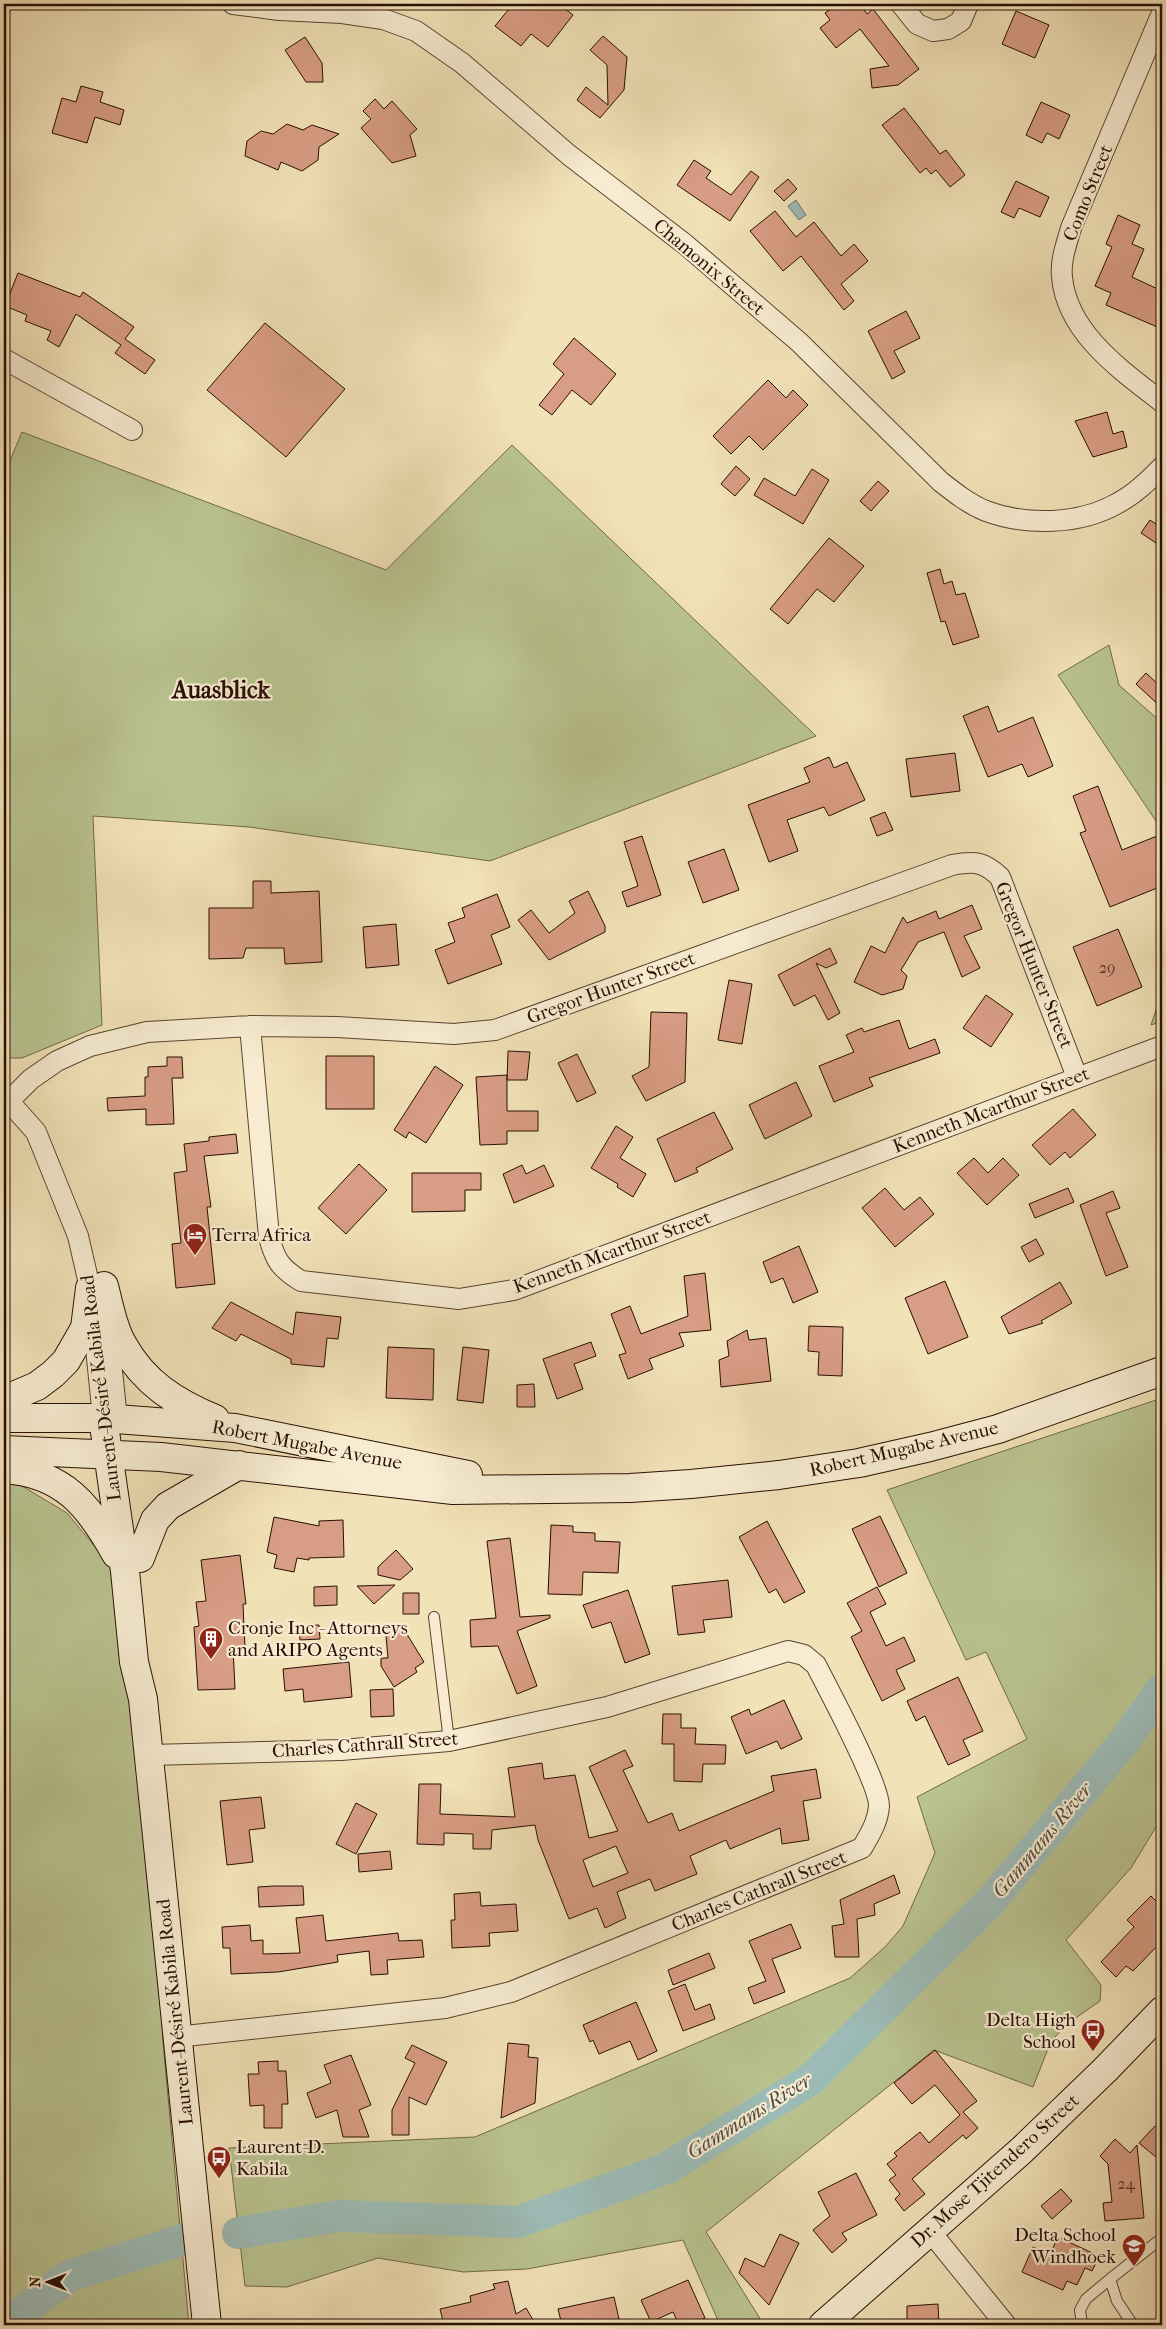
<svg xmlns="http://www.w3.org/2000/svg" width="1166" height="2329" font-family="'IM FELL French Canon',serif">
	<style>
		.green { fill: #b9c390; stroke: #70684a }
		.water { fill: #9dbcb7; stroke: #6e766f }
		.lines { fill: none; stroke-linecap: round; stroke-linejoin: round }
		.river { stroke: #9dbcb7; stroke-width: 32 }
		.building { fill: #d89d85; stroke: #280e03; fill-rule: evenodd }
		.lane-casing { stroke: #5a4330; stroke-width: 12 }
		.street-casing { stroke: #5a4330; stroke-width: 22 }
		.secondary-casing { stroke: #280e03; stroke-width: 30 }
		.lane { stroke: #f7ecd1; stroke-width: 10 }
		.street { stroke: #f7ecd1; stroke-width: 20 }
		.secondary { stroke: #f7ecd1; stroke-width: 28 }
		.labels { text-anchor: middle; dominant-baseline: central; stroke-width: 4.5; stroke-linejoin: round; paint-order: stroke }
		.number-label { font-size: 16px; fill: #543224 }
		.street-label { font-size: 19px; fill: #280e03; stroke: #f7ecd1 }
		.poi-label { font-size: 19px; fill: #280e03; stroke: #f7ecd1; text-anchor: start }
		.water-label { font-size: 20px; font-style: italic; fill: #514b42; stroke: #f7ecd1 }
		.district-label { font-size: 24px; font-weight: bold; fill: #280e03; stroke: #f7ecd1 }
	</style>
	<rect width="100%" height="100%" fill="#f2e2b8"/>
	<filter id="stains"><feTurbulence type="fractalNoise" baseFrequency=".004" numOctaves="4"/><feColorMatrix values="0 0 0 0 .2 0 0 0 0 .09 0 0 0 0 .02 0 0 0 .5 -.17"/></filter>
	<radialGradient id="worn" r=".72"><stop offset=".6" stop-color="#630" stop-opacity="0"/><stop offset="1" stop-color="#630" stop-opacity=".3"/></radialGradient>
	<path class="green" d="M22,432L386,570L512,445L816,736L490,861L249,827L93,816L102,1025L22,1058H4V475Z
		M1109,645L1119,685L1162,723V830L1058,675Z
		M1162,992V1021L1151,1025Z
		M1162,1398V1817L1131,1868L1066,1940L1101,1985L1100,2001L1070,2022L1051,2041L1033,2087L934,2050L706,2232L764,2325H720L683,2240L527,2269L463,2272L378,2258L287,2287L245,2286L229,2148L475,2137L850,1978L885,1947L903,1926L935,1853L917,1797L1027,1739L986,1652L966,1660L887,1490Z
		M17,1483L67,1513L117,1573L150,1755L163,2042L189,2325H4V1484Z"/>
	<path class="water" d="M796,200L806,215L799,220L788,206Z"/>
	<g class="lines">
		<path class="river" d="M238,2233L340,2216L518,2222L667,2168L810,2080L990,1902L1123,1743L1162,1689
			M15,2325L22,2312L69,2276L182,2240"/>
	</g>
	<path class="building" d="M513,4H559L573,15L548,47L531,34L521,46L495,26Z
		M838,4H860L867,14L873,9L919,69L898,85L872,88L870,69L889,66L860,29L836,48L820,28L830,20L825,13Z
		M1016,11L1049,25L1035,58L1002,44Z
		M603,36L627,57L624,90L600,118L577,100L586,87L608,105L607,65L590,50Z
		M305,37L322,63L323,82H306L285,50Z
		M81,86L103,92L100,102L124,110L120,125L95,117L87,143L52,133L62,98L76,102Z
		M375,99L384,109L392,101L417,129L410,135L416,156L392,163L361,128L371,119L363,111Z
		M1041,102L1070,115L1059,139L1047,133L1042,143L1026,135Z
		M904,108L940,154L946,150L965,175L950,187L936,170L931,174L926,168L920,173L882,125Z
		M287,124L303,130L312,125L339,134L319,147L318,160L302,171L281,162L278,170L245,156L247,141L261,131L273,134Z
		M694,160L711,171L706,178L731,195L751,171L759,177L730,221L677,185Z
		M788,179L797,189L784,201L774,191Z
		M1016,181L1049,197L1040,217L1019,208L1014,218L1001,212Z
		M775,211L796,237L814,222L841,256L854,244L868,261L841,284L854,301L844,310L801,256L783,271L750,231Z
		M1118,215L1140,225L1132,244L1144,249L1132,277L1162,291V329L1106,305L1111,293L1095,286L1112,247L1106,244Z
		M18,273L80,297L83,292L134,327L125,339L155,360L145,374L115,353L121,345L76,314L59,347L47,340L51,331L25,321L27,315L5,306Z
		M906,311L920,338L894,351L905,372L892,379L868,331Z
		M265,323L345,389L286,457L207,390Z
		M574,338L616,374L591,405L572,390L552,415L539,405L564,374L553,364Z
		M768,380L786,398L793,390L808,405L763,450L749,436L731,454L713,436Z
		M1107,412L1113,434L1123,431L1127,447L1093,457L1075,421Z
		M736,466L750,479L735,496L721,484Z
		M812,469L829,480L803,524L754,495L764,478L795,496Z
		M878,481L889,491L871,511L860,501Z
		M1150,520L1162,528V547L1141,533Z
		M829,538L864,566L834,602L817,589L788,624L770,609Z
		M940,569L944,584L952,581L956,595L965,593L979,637L953,645L945,621L941,622L927,573Z
		M1146,673L1162,688V708L1136,684Z
		M988,706L998,732L1033,717L1053,766L1028,777L1022,764L988,777L963,716Z
		M955,753L960,791L911,797L906,759Z
		M829,757L834,768L847,762L865,800L829,816L824,807L787,820L798,851L769,862L748,805L810,782L804,768Z
		M1098,786L1122,850L1157,836L1162,849V886L1110,907L1080,833L1086,831L1073,796Z
		M885,812L893,830L877,836L870,818Z
		M642,836L661,895L627,907L622,892L638,886L624,842Z
		M724,849L739,890L703,903L688,862Z
		M253,881H271V893L319,891L322,962L285,964L284,948H246L243,958L209,959V908H253Z
		M588,891L605,926V932L549,960L518,920L531,910L549,933L575,913L569,901Z
		M497,894L510,927L491,935L502,964L448,984L435,950L455,942L448,923L465,917L462,908Z
		M972,905L982,929L964,936L980,968L962,977L944,932L918,942L901,970L907,976L903,989L882,995L854,982L871,946L885,953L903,917L907,923L936,911L939,919Z
		M396,924L399,965L366,968L363,927Z
		M1118,929L1142,987L1097,1006L1073,947Z
		M830,948L837,963L826,968L816,963L840,1013L828,1020L815,995L794,1006L778,975Z
		M729,980L752,984L742,1044L718,1040Z
		M986,995L1013,1014L991,1047L963,1028Z
		M651,1012L687,1013L685,1082L646,1101L632,1076L649,1067Z
		M899,1020L909,1049L935,1039L940,1053L869,1078L873,1086L834,1102L819,1066L854,1052L846,1035L862,1028L864,1032Z
		M508,1051L530,1052L527,1080H507Z
		M577,1054L596,1093L577,1102L558,1063Z
		M326,1056H374V1109H326Z
		M167,1057H182L183,1078H172L174,1124L146,1125V1109L108,1111L107,1098L145,1096V1077H148V1067L167,1066Z
		M435,1066L463,1085L426,1143L409,1132L406,1138L394,1130Z
		M507,1075V1111H538V1131H507V1144L480,1145L476,1077Z
		M796,1082L812,1116L765,1139L749,1105Z
		M1073,1109L1096,1135L1070,1158L1065,1152L1050,1165L1032,1145Z
		M714,1112L733,1149L696,1168L698,1172L675,1182L657,1139Z
		M616,1126L633,1137L620,1158L646,1174L633,1197L617,1187L618,1184L591,1168Z
		M236,1134L238,1153L204,1156L211,1207H207L215,1284L176,1288L172,1244L181,1243L174,1173L187,1171L184,1144L209,1141V1137Z
		M974,1158L988,1173L1003,1158L1019,1175L987,1205L957,1173Z
		M359,1164L387,1190L346,1234L318,1208Z
		M522,1165L526,1174L544,1165L554,1186L514,1203L503,1174Z
		M412,1173H481V1190H465V1211L412,1212Z
		M885,1188L904,1210L920,1197L934,1214L895,1247L862,1208Z
		M1068,1188L1074,1202L1035,1218L1029,1204Z
		M1113,1191L1120,1208L1106,1213L1128,1267L1106,1276L1080,1205Z
		M1036,1239L1044,1254L1029,1262L1021,1247Z
		M799,1246L818,1292L793,1303L783,1278L771,1283L763,1262Z
		M705,1273L711,1330L679,1333L684,1346L649,1359L653,1369L628,1379L619,1355L626,1353L611,1314L630,1306L641,1334L688,1316L684,1276Z
		M945,1281L968,1337L928,1354L905,1298Z
		M1060,1282L1072,1303L1041,1321L1043,1323L1009,1334L1001,1317Z
		M231,1302L293,1335L296,1312L341,1317L338,1339L327,1338L324,1367L291,1364V1359L241,1334L236,1341L212,1328Z
		M809,1326L843,1327L842,1376L818,1375L819,1352L808,1351Z
		M747,1330L749,1340L766,1338L771,1381L721,1387L719,1360L729,1356L727,1341Z
		M591,1342L596,1356L574,1364L583,1389L557,1399L543,1359Z
		M388,1347L434,1349L433,1400L386,1398Z
		M463,1347L489,1350L483,1403L457,1400Z
		M534,1384L535,1407H517V1385Z
		M880,1516L907,1573L879,1587L852,1529Z
		M274,1517L319,1526V1521L343,1520L344,1557L309,1558V1560L297,1558L294,1572L274,1568L277,1555L267,1552Z
		M767,1521L805,1592L784,1603L776,1589L769,1593L739,1537Z
		M551,1525L573,1526V1532L595,1533V1541L620,1542L618,1573L583,1572L582,1595L548,1594Z
		M510,1538L520,1617L550,1615V1618L517,1631L537,1686L517,1694L498,1646L471,1647L470,1620L496,1618L487,1541Z
		M396,1550L413,1569L400,1580L378,1575V1567Z
		M240,1555L246,1604H243L245,1648H233L235,1689L198,1690L194,1627L199,1626L196,1602L206,1601L201,1560Z
		M728,1580L732,1617L703,1620L705,1632L678,1635L672,1586Z
		M395,1585L374,1604L357,1586Z
		M337,1586V1605L314,1606V1587Z
		M877,1587L886,1604L870,1612L886,1646L904,1637L915,1661L896,1670L905,1689L882,1701L851,1637L862,1631L847,1603Z
		M628,1590L650,1654L625,1663L611,1622L592,1628L583,1605Z
		M403,1593H419V1614H403Z
		M319,1625L320,1639L300,1640L299,1626Z
		M402,1626L424,1662L415,1668L417,1672L394,1687L381,1666V1658H388L386,1636Z
		M349,1662L352,1697L304,1702L303,1689L285,1691L283,1669Z
		M958,1677L983,1731L963,1740L970,1755L948,1765L925,1716L916,1721L907,1701Z
		M393,1689L394,1716L371,1717L370,1690Z
		M784,1700L802,1739L781,1749L777,1741L746,1754L731,1717L749,1709L751,1715Z
		M663,1714H681V1728H696L695,1744L726,1745L725,1764H703L702,1782L674,1781V1744H662Z
		M625,1750L633,1766L623,1770L648,1823L672,1813L679,1831L774,1791L771,1776L816,1769L821,1798L803,1801L809,1840L782,1844L780,1828L730,1849L726,1840L690,1856L697,1874L655,1891L650,1879L617,1892L626,1918L605,1928L597,1908L569,1919L538,1840L535,1825L492,1830L491,1849H473V1834L444,1833V1845L417,1844L419,1784H441L440,1814L515,1817L508,1768L542,1763L544,1779L575,1775L589,1838L618,1831L589,1767ZM616,1846L628,1873L593,1887L583,1860Z
		M261,1797L265,1828L249,1830L253,1862L227,1865L220,1801Z
		M356,1803L377,1814L356,1854L336,1844Z
		M390,1851L392,1869L359,1872L358,1854Z
		M894,1875L900,1893L874,1904L875,1915L857,1919L859,1957H835L832,1926L844,1924L840,1900Z
		M274,1886H303L304,1905L259,1907L258,1887Z
		M480,1892L481,1906L516,1904L518,1931L489,1933L490,1946L452,1948L451,1920H455L454,1894Z
		M1151,1896L1162,1907V1941L1133,1971L1126,1966L1116,1977L1101,1962L1134,1927L1127,1920Z
		M323,1915L326,1941L398,1933L399,1941L422,1940L424,1957L387,1960L388,1974L371,1975L369,1951L337,1955L338,1962L278,1972L231,1974L230,1948H223L222,1927L250,1925L251,1941L263,1940V1954L300,1953L296,1918Z
		M791,1924L801,1948L772,1959L785,1992L754,2004L748,1988L766,1981L749,1941Z
		M709,1953L715,1968L673,1985L668,1970Z
		M685,1984L695,2010L710,2004L715,2019L683,2031L668,1991Z
		M636,2002L657,2051L638,2060L630,2041L599,2054L593,2040L590,2042L583,2025Z
		M508,2043L529,2045L528,2057L538,2058L535,2103L501,2118Z
		M412,2045L447,2062L426,2105L409,2097V2135H392V2110L415,2063L405,2058Z
		M935,2050L977,2101L963,2112L978,2128L966,2139L963,2135L912,2179L925,2194L904,2211L895,2199L900,2194L889,2180L896,2175L887,2164L897,2156L894,2153L920,2132L929,2143L960,2115L935,2085L912,2104L894,2083Z
		M351,2055L371,2105L359,2110L369,2137H343L337,2110L316,2118L307,2093L331,2083L324,2065Z
		M278,2061V2071H286L288,2104H282V2128H264V2105L250,2106L248,2074H259L258,2062Z
		M1155,2126L1162,2132V2162L1139,2143Z
		M1115,2139L1130,2153L1137,2145L1144,2218L1105,2221L1103,2203L1112,2202L1108,2164L1100,2156Z
		M856,2173L877,2215L842,2233L847,2240L832,2253L813,2230L830,2216L818,2192Z
		M1061,2189L1072,2201L1052,2219L1041,2206Z
		M780,2234L799,2243L769,2305L739,2273L745,2258L764,2267Z
		M1058,2237L1099,2256L1092,2271L1085,2268L1077,2285L1067,2281L1063,2290L1022,2272L1033,2247L1050,2254Z
		M688,2280L705,2318L690,2325H679L673,2312L651,2322L641,2300Z
		M508,2281L516,2314L526,2308L536,2325H444L440,2309L471,2302L470,2296L495,2289L493,2284Z
		M614,2297L619,2319L591,2325H562L558,2309Z
		M938,2304L939,2325H923L907,2320V2306Z"/>
	<g class="lines">
		<defs>
			<path id="lane" d="M434,1617L449,1741
				M1110,2279L1157,2242
				M1082,2325L1080,2310L1086,2299L1110,2279L1117,2301L1133,2325"/>
			<path id="street" d="M233,4L279,10L342,13L383,19L416,31L462,63L569,155L686,245L799,342L941,482C955,493 969,504 986,511C1026,526 1080,525 1118,503C1135,494 1148,481 1162,467
				M901,4L917,24L933,31L948,29L961,21L968,4
				M1162,13L1071,228C1067,243 1060,260 1062,277C1067,333 1121,370 1162,402
				M4,359L132,430
				M250,1026L269,1237C275,1260 280,1268 301,1281L459,1299L514,1290L1162,1046
				M4,1096L36,1132L78,1236L90,1288L103,1418
				M9,1101L31,1079L57,1061L90,1046L147,1032L250,1026L337,1027L454,1034L495,1030L952,865C974,861 983,861 1000,877L1077,1077
				M107,1323L117,1419
				M150,1755L341,1750L449,1741L607,1707L788,1651L804,1655L816,1665C829,1691 879,1783 879,1806C878,1822 870,1834 862,1848L511,1992L445,2008L176,2037
				M929,2230L1006,2325"/>
			<path id="secondary" d="M104,1286C109,1305 113,1329 123,1345C144,1383 176,1403 215,1419
				M4,1400L37,1386L53,1374L66,1361L85,1328L90,1288
				M4,1418H103L235,1428L468,1475
				M103,1418L125,1571L134,1662L143,1699L207,2325
				M4,1450L161,1457L453,1490L630,1488L691,1484L779,1475L859,1463L930,1447L998,1429L1162,1371
				M4,1469C63,1473 89,1505 116,1554
				M140,1558L155,1520L168,1506L239,1465
				M823,2325L1022,2150L1105,2070L1162,2011"/>
		</defs>
		<use href="#lane" class="lane-casing"/>
		<use href="#street" class="street-casing"/>
		<use href="#secondary" class="secondary-casing"/>
		<use href="#lane" class="lane"/>
		<use href="#street" class="street"/>
		<use href="#secondary" class="secondary"/>
	</g>
	<defs>
		<symbol id="hotel-pin" viewBox="-11 -11 22 30"><path d="M0 17L-7.5 6A9.5 9.5 0 1 1 7.5 6Z" fill="#8f2418" stroke="#f7ecd1"/><path d="M-6-4.5h1.5V1H6V5H4.5V3h-9V5H-6ZM-4 0a1.8 1.8 0 1 1 3.6 0ZM.5 0V-2.5h3Q6-2.5 6 0Z" fill="#fff"/></symbol>
		<symbol id="building-pin" viewBox="-11 -11 22 30"><path d="M0 17L-7.5 6A9.5 9.5 0 1 1 7.5 6Z" fill="#8f2418" stroke="#f7ecd1"/><path d="M-4-6H4V6H1V3H-1V6H-4ZM-2.5-4.3h1.7v1.8h-1.7ZM.8-4.3h1.7v1.8H.8ZM-2.5-1h1.7V.8h-1.7ZM.8-1h1.7V.8H.8Z" fill="#fff"/></symbol>
		<symbol id="bus-pin" viewBox="-11 -11 22 30"><path d="M0 17L-7.5 6A9.5 9.5 0 1 1 7.5 6Z" fill="#8f2418" stroke="#f7ecd1"/><path d="M-5-6H5V4H4V6H2V4H-2V6H-4V4H-5ZM-3.5-4V0h7V-4ZM-3.5 1.2v1.5H-2V1.2ZM2 1.2v1.5H3.5V1.2Z" fill="#fff"/></symbol>
		<symbol id="school-pin" viewBox="-11 -11 22 30"><path d="M0 17L-7.5 6A9.5 9.5 0 1 1 7.5 6Z" fill="#8f2418" stroke="#f7ecd1"/><path d="M0-5L7-2L0 1L-7-2ZM-4 1L0 2.5L4 1V4Q0 6-4 4Z" fill="#fff"/></symbol>
	</defs>
	<g fill-rule="evenodd">
		<use href="#hotel-pin" x="181" y="1221" width="28" height="38"/>
		<use href="#building-pin" x="197" y="1625" width="28" height="38"/>
		<use href="#bus-pin" x="1079" y="2017" width="28" height="38"/>
		<use href="#bus-pin" x="205" y="2144" width="28" height="38"/>
		<use href="#school-pin" x="1120" y="2232" width="28" height="38"/>
	</g>
	<g class="labels">
		<g class="number-label">
			<text x="1107" y="967">29</text>
			<text x="1126" y="2183">24</text>
		</g>
		<g class="street-label">
			<text transform="translate(1088 193) rotate(-68)">Como Street</text>
			<text transform="translate(709 267) rotate(40)">Chamonix Street</text>
			<text transform="translate(1034 965) rotate(68)">Gregor Hunter Street</text>
			<text transform="translate(611 988) rotate(-20)">Gregor Hunter Street</text>
			<text transform="translate(991 1110) rotate(-21)">Kenneth Mcarthur Street</text>
			<text transform="translate(612 1252) rotate(-20)">Kenneth Mcarthur Street</text>
			<text transform="translate(101 1388) rotate(-97)">Laurent-Désiré Kabila Road</text>
			<text transform="translate(307 1445) rotate(11)">Robert Mugabe Avenue</text>
			<text transform="translate(904 1449) rotate(-13)">Robert Mugabe Avenue</text>
			<text transform="translate(365 1745) rotate(-4)">Charles Cathrall Street</text>
			<text transform="translate(759 1891) rotate(-22)">Charles Cathrall Street</text>
			<text transform="translate(175 2012) rotate(-96)">Laurent-Désiré Kabila Road</text>
			<text transform="translate(995 2171) rotate(-42)">Dr. Mose Tjitendero Street</text>
		</g>
		<g class="poi-label">
			<text x="212" y="1235">Terra Africa</text>
			<text x="228" y="1628">Cronje Inc - Attorneys<tspan x="228" dy="22">and ARIPO Agents</tspan></text>
			<text x="1076" y="2020" text-anchor="end">Delta High<tspan x="1076" dy="22">School</tspan></text>
			<text x="236" y="2147">Laurent-D.<tspan x="236" dy="22">Kabila</tspan></text>
			<text x="1116" y="2235" text-anchor="end">Delta School<tspan x="1116" dy="22">Windhoek</tspan></text>
		</g>
		<g class="water-label">
			<text transform="translate(1042 1840) rotate(-50)">Gammams River</text>
			<text transform="translate(749 2116) rotate(-32)">Gammams River</text>
		</g>
		<g class="district-label">
			<text x="221" y="690">Auasblick</text>
		</g>
	</g>
	<rect width="1166" height="2329" fill="none" stroke="#f2e2b8" stroke-width="20"/>
	<rect x="5" y="5" width="1156" height="2319" fill="none" stroke="#280e03" stroke-width="2.5"/>
	<rect x="10" y="10" width="1146" height="2309" fill="none" stroke="#280e03"/>
	<g transform="translate(48 2282) rotate(270)" stroke="#f7ecd1" stroke-width="4" paint-order="stroke">
	<path d="M0-4L9 19L0 12L-9 19Z" fill="#280e03"/>
	<text y="-8" font-size="14" font-weight="bold" text-anchor="middle" fill="#280e03">N</text>
	</g>
	<rect width="100%" height="100%" filter="url(#stains)"/>
	<rect width="100%" height="100%" fill="url(#worn)"/>
</svg>
